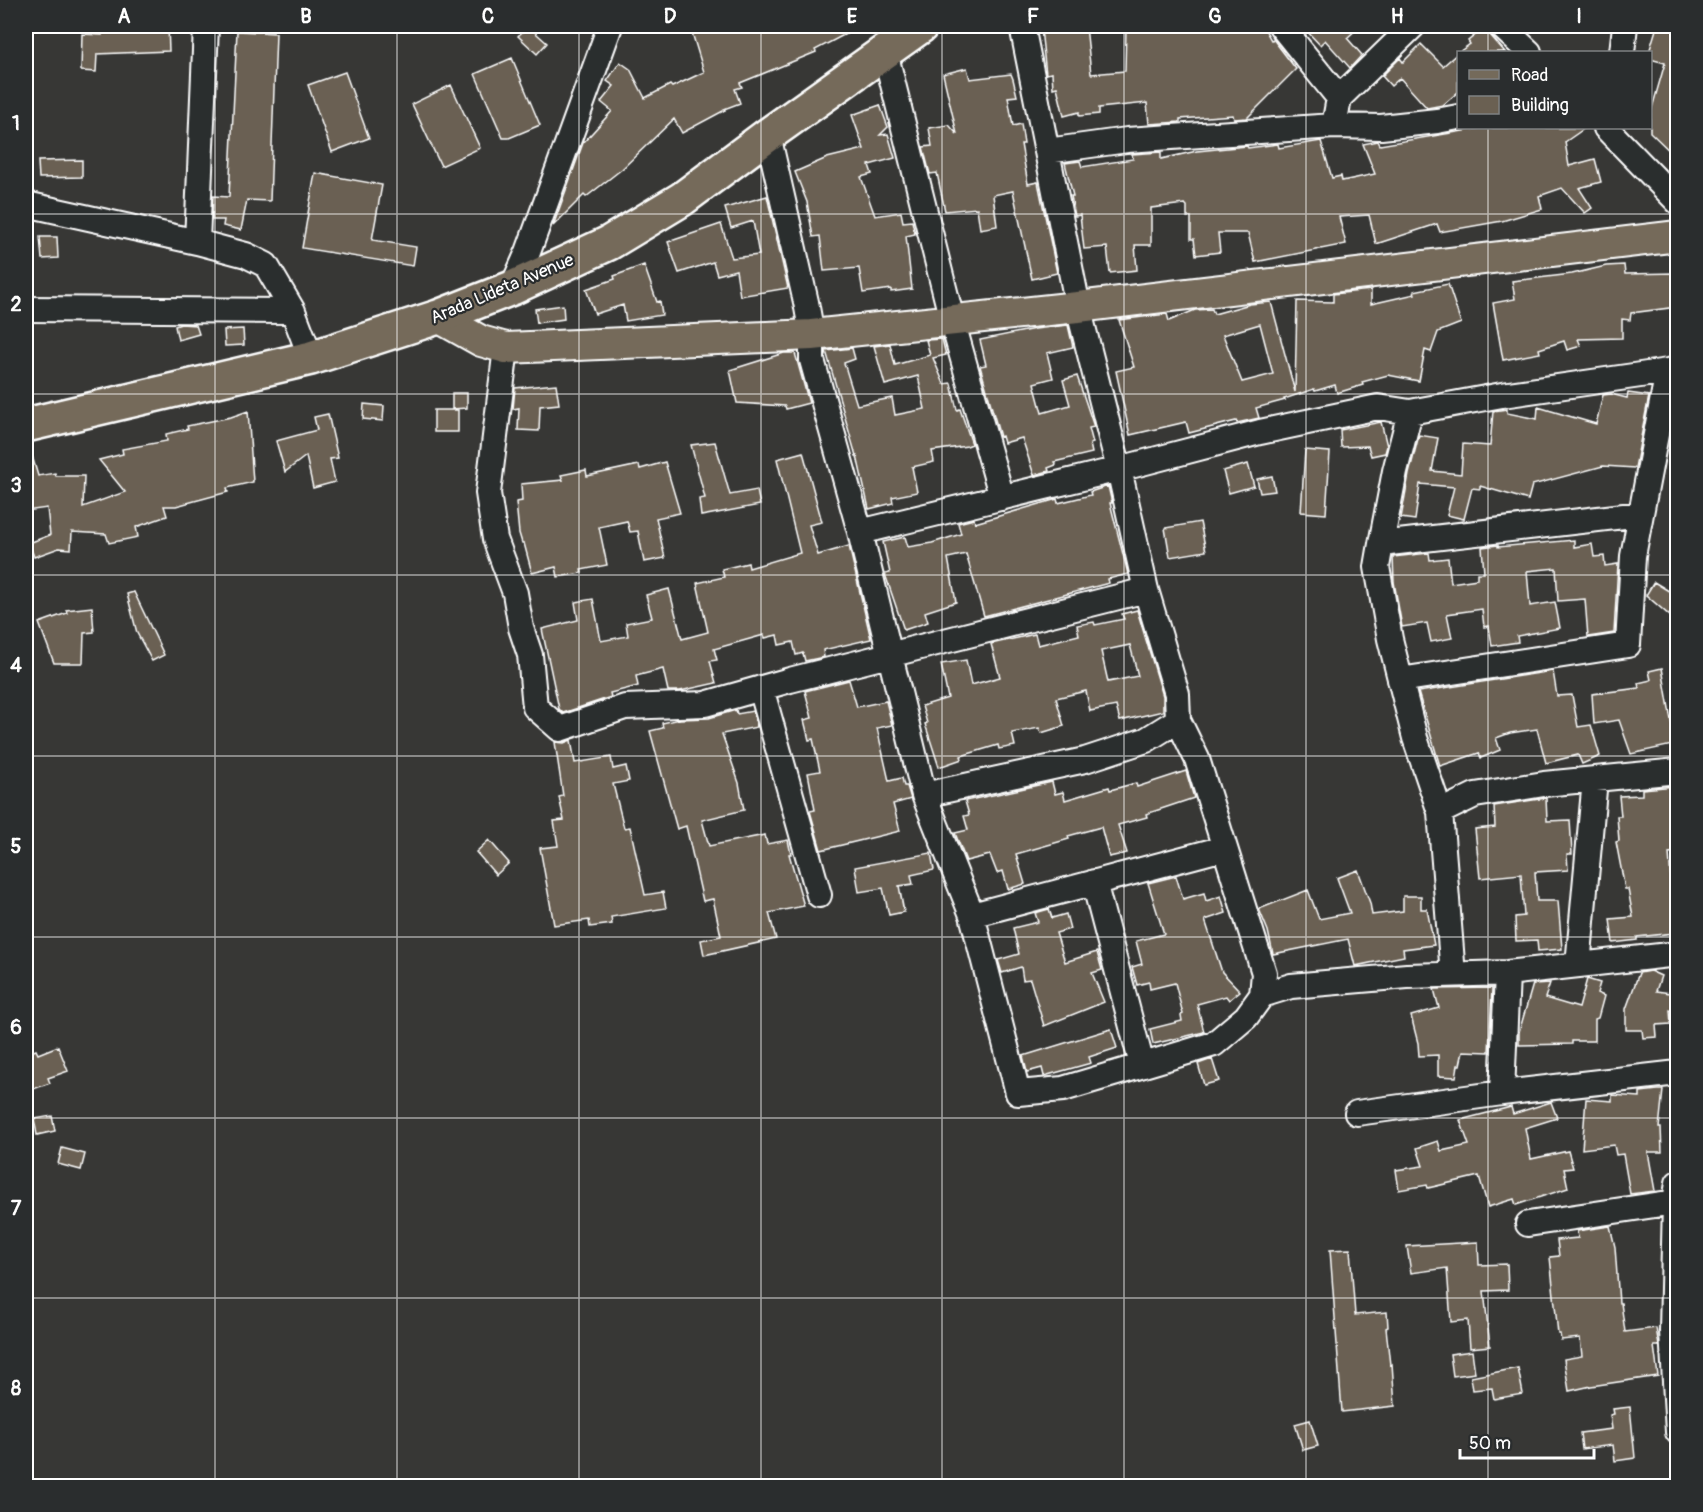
<svg xmlns="http://www.w3.org/2000/svg" width="1703" height="1512" font-family="Pangolin,sans-serif">
	<style>
		.building { fill: #6a6052; stroke: #fff; stroke-width: 1.5; fill-rule: evenodd }
		.lines { fill: none; stroke-linecap: round; stroke-linejoin: round }
		.minor-casing { stroke: #fff; stroke-width: 28 }
		.major-casing { stroke: #fff; stroke-width: 34 }
		.highway-casing { stroke: #fff; stroke-width: 38 }
		.minor { stroke: #2a2d2e; stroke-width: 24 }
		.major { stroke: #746a5a; stroke-width: 30 }
		.highway { stroke: #746a5a; stroke-width: 33 }
		.grid { fill: none; stroke: #fff; stroke-width: 1.5; stroke-opacity: 0.55 }
		.labels { text-anchor: middle; dominant-baseline: central; stroke-width: 4.5; stroke-linejoin: round; paint-order: stroke }
		.street-label { font-size: 18px; fill: #fff; stroke: #2a2d2e }
		.neatline { fill: none; stroke: #fff; stroke-width: 2 }
		.grid-label { font-size: 20px; text-anchor: middle; font-weight: bold; fill: #fff }
	</style>
	<rect width="100%" height="100%" fill="#373735"/>
	<filter id="ink" filterUnits="userSpaceOnUse"><feTurbulence type="fractalNoise" baseFrequency=".0167" numOctaves="2"/><feDisplacementMap in="SourceGraphic" scale="12" xChannelSelector="R" yChannelSelector="G"/><feConvolveMatrix kernelMatrix="1 2 1 2 8 2 1 2 1" color-interpolation-filters="sRGB"/></filter>
	<g filter="url(#ink)">
		<path class="building" d="M168,26L169,51L97,54L96,72L81,71L82,34L102,35L101,28Z
			M528,26L547,43L537,54L518,36Z
			M690,26H779L783,35L807,26H861L815,50L816,52L740,83L742,87L735,89L740,103L724,109L725,110L682,133L674,119L622,169L586,197L584,195L553,226L583,143L612,111L601,102L614,86L607,81L620,62L630,69L645,98L670,85L672,87L704,72Z
			M1086,26L1091,74L1125,71L1126,26H1263L1271,40L1273,39L1296,69L1247,118L1234,119L1233,115L1180,119V122L1149,124L1147,103L1099,108V114L1079,116V112L1064,116L1057,87L1053,88L1052,73L1046,74L1041,29Z
			M1302,26H1360L1347,38L1362,55L1350,68L1325,40L1320,45Z
			M1657,26H1677V158L1650,132V115L1665,63L1650,59V49Z
			M1484,28L1505,52H1459L1470,44L1468,41Z
			M237,31L276,33L270,201L247,200L241,230L223,226L224,220H212L213,196L229,197Z
			M1421,44L1443,66L1458,53V92L1443,105L1427,108L1400,78L1391,86L1382,76L1400,58L1403,62Z
			M512,58L540,125L509,138H503L475,74Z
			M967,68L970,79L1011,74L1013,79L1017,96L1008,97L1013,126L1021,124L1024,144H1021L1028,184L1038,182L1057,273L1032,279L1013,191L993,195L997,226L980,229L977,208L945,211L937,173L930,174L923,147L932,146L929,128L949,125L957,134L943,74Z
			M345,72L369,138L332,152L308,85Z
			M451,85L480,148L441,166L412,104Z
			M880,105L888,127L880,135L888,134L895,158L869,165L872,174L861,177L875,216L901,212L903,222L912,221L915,234L906,236L912,289L891,292V289L863,293L859,268L824,271L820,236L813,237L807,202L795,172L827,158L864,149L852,115Z
			M1481,128H1585L1565,142L1569,166L1595,159L1601,182L1579,188L1592,208L1585,213L1562,188L1539,196L1542,209L1502,221L1440,232L1437,224L1376,244L1369,215L1339,217L1346,244L1255,262L1248,233H1218L1220,252L1196,255L1194,239H1191V217H1187V206L1185,204L1151,208V245H1135L1137,270L1110,273L1107,247L1084,249L1080,215L1075,216L1071,196H1073L1065,163L1080,161L1082,167L1133,159L1132,154L1161,152V159L1197,151L1247,146L1248,148L1278,144L1279,148L1321,141L1332,178L1341,176L1342,181L1375,174L1363,144L1378,141L1380,145Z
			M82,160V177L39,178L38,161Z
			M315,173L382,185L372,240L416,247L413,266L302,248Z
			M767,196L788,288L740,296L736,270L717,275L713,262L679,273L668,242L721,224L732,258L759,255L753,221L731,228L725,208Z
			M40,237H57L58,258L42,259Z
			M644,265L657,302L660,301L662,315L626,321L623,305L595,314L586,289L615,279L614,276Z
			M1624,265L1625,274L1677,273V307L1631,313L1630,320L1622,319V338L1578,339L1581,346L1567,350L1564,341L1539,349L1540,353L1503,360L1493,303L1515,299L1512,281L1572,274L1606,266Z
			M1448,284L1461,323L1438,332L1431,352L1425,350L1419,381L1388,375L1362,382L1363,385L1337,393L1335,385L1315,391L1314,389L1284,399L1285,400L1256,408L1259,418L1237,423L1236,421L1189,433L1186,422L1130,435L1116,371L1134,367L1119,320L1167,314L1169,321L1195,310L1212,309L1214,314L1250,304L1271,302L1295,392L1297,301L1333,302V294L1371,290V304L1415,294L1414,291ZM1260,324L1273,374L1242,382L1223,335Z
			M563,305L564,319L537,323L535,309Z
			M181,324L196,325L199,334L178,340L175,326Z
			M1068,325L1073,347L1047,353L1053,378L1034,383L1042,413L1070,405L1063,380L1077,376L1094,427L1089,428L1093,443L1090,444L1092,453L1054,462L1056,465L1048,468L1049,471L1034,475L1022,438L1004,443L1002,436L1000,437L980,366L986,365L980,340L1035,329Z
			M243,329L244,345L225,346L224,330Z
			M942,339L946,355L933,358L944,384L951,383L957,410L960,409L972,444L967,446L932,451L934,462L912,467L917,492L892,497L893,503L869,509L857,456H856L826,351L852,348L855,359L844,363L857,405L892,398L895,415L925,409L918,376L885,385L874,346L890,344L895,365L930,355L926,340Z
			M784,353H795L809,403L786,409L785,406L737,403L730,370Z
			M556,384L559,404L540,406L539,431L518,430L519,408L513,409L515,388Z
			M452,393H467V408L452,409Z
			M1628,393L1649,396L1635,468L1603,466L1532,485L1528,500L1480,486V489L1472,488L1464,519L1447,515L1454,487L1420,484L1415,520L1401,518L1409,474L1419,435L1438,438L1432,471L1461,474L1463,444L1490,446L1493,411L1507,409V413L1537,419L1538,407L1596,424L1603,395L1611,394L1627,398Z
			M364,404L384,406L383,421L363,419Z
			M434,410H458V432H434Z
			M248,411L253,482L227,488L228,492L176,506H164L167,516L136,527L138,537L109,543L106,534L72,532L71,549L59,548L34,557L29,543L50,535L47,508L26,511V449H30L38,476L55,473L56,476H84L83,507L125,492L99,460L123,454L122,449L167,441L166,434L188,429L187,426L231,417Z
			M328,414L338,458L330,459L335,482L313,488L306,456L285,472L276,441L317,430L314,417Z
			M1381,422L1387,446L1385,453L1371,456L1368,446L1341,447L1340,430Z
			M715,442L730,495L757,490L760,505L701,516L699,499L705,498L691,445Z
			M1305,450L1330,452L1326,514L1301,512Z
			M803,452L822,522L809,525L818,555L849,546L871,639L823,650L824,657L805,661L803,653L796,655L793,642L779,645L777,635L765,638L764,635L714,649L717,660L710,661L716,683L680,691H668L663,669L636,676L638,686L610,693L611,697L563,713L559,709L542,629L578,620L575,602L593,599L601,641L628,636L626,623L652,618L646,595L669,589L682,639L708,632L697,583L724,577L722,569L748,563L749,568L800,553L777,459Z
			M665,462L680,513L656,518L665,558L644,562L638,531L630,532L627,521L599,527L607,565L581,570L582,573L558,577L556,567L532,573L524,543H522L519,533L516,502L522,501L521,484L563,480L561,475L586,470L587,476L639,465L640,469Z
			M1248,464L1254,486L1229,493L1223,471Z
			M1272,476L1275,491L1260,493L1257,479Z
			M1108,486L1112,503H1110L1128,574L1108,579L1109,583L984,616L966,554L948,558L956,602L925,612L928,622L904,630L885,574L890,573L883,542L905,537L908,547L932,543L961,534L958,523L974,519L975,523L1057,499L1058,503L1091,495L1090,492Z
			M1200,522L1206,551L1170,557L1165,528Z
			M1574,540V547L1592,544L1594,557L1604,556L1605,566L1618,564L1614,633L1588,637L1585,599L1558,601L1556,568L1527,571L1530,606L1555,602L1560,628L1517,636L1518,642L1492,646L1489,626L1484,627L1482,609L1447,614L1452,638L1431,642L1427,623L1402,627L1394,582L1393,557L1429,553L1430,560L1448,558L1451,583L1477,579V573H1484L1482,547L1498,545V547Z
			M1654,582L1677,596V622L1646,595Z
			M134,592L164,655L152,661L137,633L127,594Z
			M92,607L94,632L84,633L83,663H54L39,623L67,613L66,610Z
			M1137,610L1163,696V711L1120,721L1116,706L1090,711L1086,691L1056,698L1064,726L1041,733L1039,728L1012,733L1015,746L999,749L998,745L961,756L962,759L939,767L928,733L925,724L927,723L922,706L948,698L941,664L966,660L971,685L1000,677L991,644L1035,634L1038,645L1079,635L1077,625L1094,622L1095,625L1124,619L1122,614ZM1130,645L1138,676L1108,682L1101,651Z
			M1662,668L1672,726L1675,725L1677,733V744L1631,754L1619,720L1594,724L1592,694L1639,688L1638,683L1651,680L1649,671Z
			M1553,671L1557,696L1572,695L1578,727L1591,725L1600,756L1582,764L1578,755L1546,763L1537,729L1510,733L1496,738L1500,750L1481,758L1479,753L1440,766L1418,692Z
			M849,680L857,707L886,701L892,725L877,728L889,781L902,778L904,786H907L911,799L893,804L900,831L821,850L810,811L815,810L808,773L820,771L813,739L809,740L804,720L812,718L805,691Z
			M736,710L737,714L753,711L757,727L722,734L739,783L744,810L702,820L709,846L765,835L767,844L788,840L791,854H789L804,906L769,913L776,939L704,955L701,940L721,936L713,899L703,901L686,826L677,829L650,731L663,728L662,723L680,719L709,718Z
			M571,740L575,763L611,757L613,769L626,766L629,781L613,784L624,828L630,827L645,895L663,892L666,908L611,917L612,924L590,927L589,920L554,925L540,848L558,846L554,821L564,820L559,797L563,796L555,742L564,743Z
			M1186,771L1194,798L1146,814L1147,817L1118,825L1127,853L1109,857L1101,827L1068,836L1069,839L1016,854L1025,884L1008,889L1003,871L997,873L990,855L966,861L955,833L968,830L964,816L969,815L965,801L1052,782L1055,794L1063,792L1065,800L1109,787L1110,790L1136,783L1137,787Z
			M1676,786L1677,852L1669,853L1672,894H1677V930H1675V933L1637,937V940L1613,943L1610,919L1633,917L1628,889H1625L1616,842L1619,841L1617,816H1621L1619,796L1642,795V789Z
			M1546,798L1547,821L1570,820L1572,854H1567L1568,870L1535,872L1537,901H1558L1562,949L1538,951L1537,940L1516,941L1515,917L1524,916L1521,874L1480,878L1475,829L1495,827L1494,806Z
			M489,840L509,863L496,875L476,852Z
			M931,853L934,870L911,875L913,884L899,886L904,912L889,915L883,888L859,892L855,867Z
			M1358,870L1370,903L1372,915L1403,911V896H1421V909H1427L1434,945L1403,949L1404,956L1355,966L1348,939L1273,954L1268,931L1259,909L1308,890L1319,919L1350,913L1337,878Z
			M1176,876L1183,899L1204,893L1206,901L1221,896L1226,913L1205,920L1222,972L1240,991L1229,1000L1226,996L1197,1004L1204,1032L1153,1044L1150,1029L1182,1021L1181,1015L1183,1014L1175,983L1150,989L1149,982L1137,985L1132,967L1142,964L1136,941L1164,934L1148,883Z
			M1049,909L1052,918L1066,914L1070,929L1056,933L1065,962L1097,952L1102,970L1092,973L1104,1002L1044,1026L1030,979L1023,980L1021,967L1002,973L998,960L1019,954L1013,928L1038,922L1035,913Z
			M1650,971L1661,976L1656,991L1677,994V1011L1670,1010L1671,1024L1656,1025L1657,1037L1643,1038L1642,1030H1626V1009L1639,973Z
			M1587,979L1600,983L1597,993L1604,996L1598,1018L1595,1019V1041H1572V1044L1519,1045V1032L1533,984L1550,983L1545,998L1579,1008Z
			M1492,988L1489,1052L1463,1051L1460,1065H1458L1456,1077L1438,1076V1055L1419,1056L1418,1043L1411,1016L1439,1008L1434,989Z
			M1111,1029L1117,1048L1089,1057L1091,1063L1044,1076L1042,1068L1027,1072L1023,1056Z
			M58,1046L68,1071L48,1078L50,1083L33,1089L26,1070V1054L36,1050L38,1054Z
			M1212,1059L1219,1081L1204,1085L1198,1064Z
			M1658,1090H1663L1659,1128H1661L1662,1152H1648L1655,1191L1630,1194L1623,1154L1616,1155L1614,1145L1582,1149L1586,1099L1612,1101V1095L1640,1097V1092Z
			M1551,1102L1557,1118L1525,1128L1531,1159L1568,1151L1573,1168L1564,1169L1568,1188L1516,1205L1514,1199L1488,1207L1479,1176L1428,1188L1427,1185L1399,1190L1396,1170L1423,1166L1417,1148L1438,1141L1441,1151L1469,1145L1460,1120L1511,1107L1513,1114Z
			M52,1116L55,1131L37,1135L34,1119Z
			M62,1148L85,1154L81,1170L58,1164Z
			M1610,1226L1615,1247L1619,1303H1621L1625,1332L1656,1328L1659,1346H1654L1658,1376L1591,1386L1569,1391L1564,1359L1582,1356L1580,1338L1561,1340L1560,1334H1558L1550,1257L1559,1256L1557,1240L1578,1238L1577,1231Z
			M1478,1242L1479,1265L1507,1264L1508,1290L1484,1291L1490,1346L1470,1348L1468,1320L1451,1322L1447,1268L1411,1273L1407,1246Z
			M1350,1249L1355,1315L1387,1312L1388,1327L1386,1328L1390,1365L1392,1364L1395,1406L1342,1412L1330,1250Z
			M1472,1351L1475,1373L1453,1376L1450,1354Z
			M1518,1368L1523,1394L1494,1399L1492,1388L1473,1390L1471,1377Z
			M1630,1407L1635,1458L1615,1461L1613,1445L1582,1449L1580,1433L1612,1429L1610,1415L1614,1414L1613,1409Z
			M1310,1420L1318,1446L1303,1450L1295,1424Z"/>
		<g class="lines">
			<defs>
				<path id="minor" d="M206,26L197,242L246,255L266,265L293,311L311,358
					M1281,26L1339,98
					M1501,26L1529,52
					M885,52L952,320L1002,498
					M1622,52L1625,26
					M1334,126L1339,98L1413,26
					M1606,128L1678,202
					M768,135L806,302L812,335V360L860,532L924,795L1085,760L1146,740L1178,720
					M1047,151L1127,140L1334,126L1381,127L1437,121L1458,117
					M26,204L197,242
					M512,288L528,252L610,26
					M26,309L293,311
					M506,348L488,493L495,539L515,593L521,628L530,655L535,707L560,729L625,707L705,704L790,680L1146,590
					M1410,412L1395,471L1381,544L1641,514
					M860,532L1119,469L1260,432L1378,407L1410,412L1502,395L1668,371
					M1381,544L1377,567L1390,639L1415,738L1440,812L1453,975
					M1400,680L1628,645L1633,556L1668,371L1678,369
					M761,688L819,895
					M924,795L972,915L1018,1093L1063,1089L1214,1044L1246,1017L1262,995L1264,973L1197,759L1178,720L1177,694L1146,590L1119,469L1078,307L1022,26
					M1440,812L1475,795L1544,784L1678,771
					M1094,882L1142,1065
					M972,915L1224,848
					M1578,965L1595,779
					M1262,995L1291,986L1407,976L1507,973L1678,954
					M1502,1093L1507,973
					M1357,1113L1502,1093L1678,1073
					M1678,1183L1675,1202L1672,1331L1678,1432
					M1528,1224L1675,1202"/>
				<path id="major" d="M438,317L481,341L506,348L812,335L1078,307L1678,236"/>
				<path id="highway" d="M26,425L311,358L438,317L512,288L609,243L682,199L768,135L921,26"/>
			</defs>
			<use href="#minor" class="minor-casing"/>
			<use href="#major" class="major-casing"/>
			<use href="#highway" class="highway-casing"/>
			<use href="#minor" class="minor"/>
			<use href="#major" class="major"/>
			<use href="#highway" class="highway"/>
		</g>
	</g>
	<path class="grid" d="M215,26V1486M397,26V1486M579,26V1486M761,26V1486M942,26V1486M1124,26V1486M1306,26V1486M1488,26V52M1488,128V1486M26,214H1678M26,394H1678M26,575H1678M26,756H1678M26,937H1678M26,1118H1678M26,1298H1678"/>
	<g class="labels">
		<g class="street-label">
			<text transform="translate(502 289) rotate(-23)">Arada Lideta Avenue</text>
		</g>
	</g>
	<rect width="1703" height="1512" fill="none" stroke="#2a2d2e" stroke-width="66"/>
	<rect x="1457" y="51" width="195" height="78" fill="#2a2d2e" stroke="#7f8182" stroke-width="1.5"/>
	<rect x="1469" y="70" width="30" height="9" fill="#746a5a" stroke="#7f8182" stroke-width="1.5"/>
	<text x="1511" y="81" font-size="18" fill="#ffffff">Road</text>
	<rect x="1469" y="96" width="30" height="18" fill="#6a6052" stroke="#7f8182" stroke-width="1.5"/>
	<text x="1511" y="111" font-size="18" fill="#ffffff">Building</text>
	<path d="M1460 1449v9h134v-9" fill="none" stroke="#ffffff" stroke-width="3"/>
	<text x="1469" y="1449" font-size="18" fill="#ffffff" stroke="#2a2d2e" stroke-width="4.5" paint-order="stroke">50 m</text>
	<rect x="33" y="33" width="1637" height="1446" class="neatline"/>
	<g class="grid-label">
		<text x="124" y="23">A</text>
		<text x="306" y="23">B</text>
		<text x="488" y="23">C</text>
		<text x="670" y="23">D</text>
		<text x="852" y="23">E</text>
		<text x="1033" y="23">F</text>
		<text x="1215" y="23">G</text>
		<text x="1397" y="23">H</text>
		<text x="1579" y="23">I</text>
		<text x="16" y="130">1</text>
		<text x="16" y="311">2</text>
		<text x="16" y="492">3</text>
		<text x="16" y="672">4</text>
		<text x="16" y="853">5</text>
		<text x="16" y="1034">6</text>
		<text x="16" y="1215">7</text>
		<text x="16" y="1395">8</text>
	</g>
</svg>
